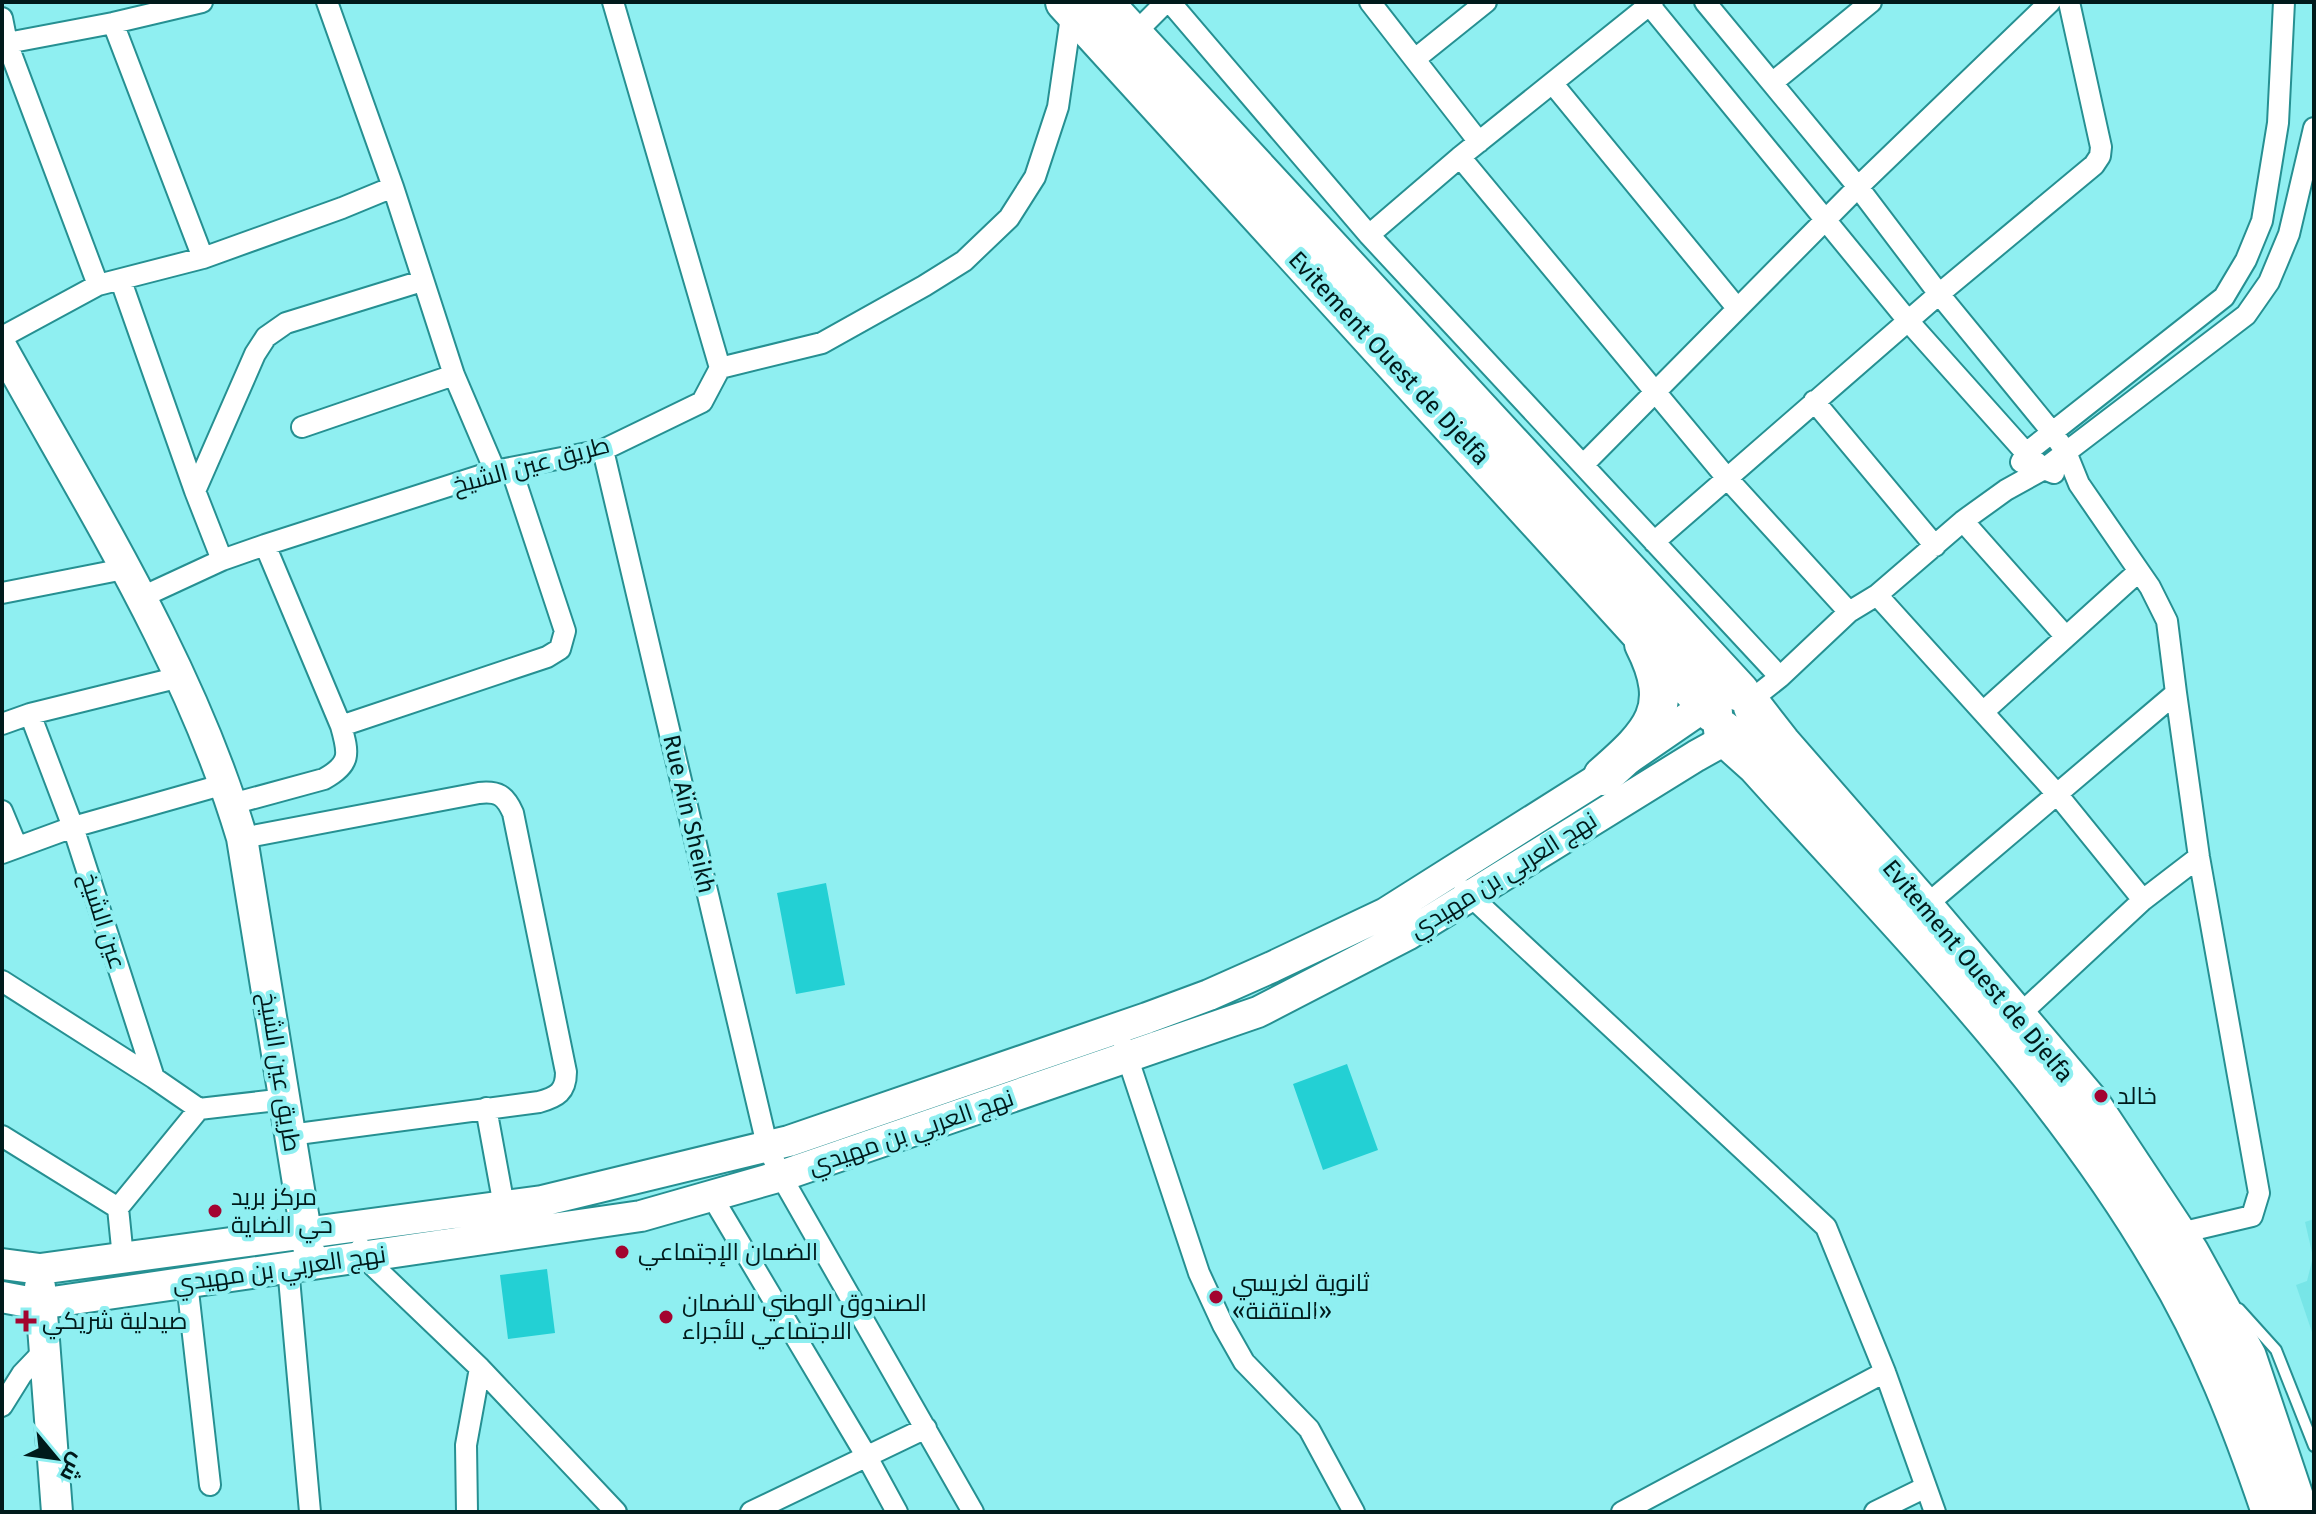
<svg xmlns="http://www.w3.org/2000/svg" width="2316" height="1514" font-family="'Fira Sans',Cairo,sans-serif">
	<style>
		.built { fill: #77e5e7 }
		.building { fill: #23d0d4 }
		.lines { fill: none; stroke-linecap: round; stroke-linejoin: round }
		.lane-casing { stroke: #269092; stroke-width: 14 }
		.street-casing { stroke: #269092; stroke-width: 24 }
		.secondary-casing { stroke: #269092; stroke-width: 34 }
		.highway-casing { stroke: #269092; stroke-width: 42 }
		.lane { stroke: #fff; stroke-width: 10 }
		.street { stroke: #fff; stroke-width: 20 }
		.secondary { stroke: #fff; stroke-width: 30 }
		.highway { stroke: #fff; stroke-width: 38 }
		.poi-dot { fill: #a30430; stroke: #8feff1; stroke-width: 3 }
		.labels { text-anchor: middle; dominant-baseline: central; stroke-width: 8; stroke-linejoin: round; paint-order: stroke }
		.street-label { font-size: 24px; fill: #001a1b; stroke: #8feff1 }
		.poi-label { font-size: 24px; fill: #001a1b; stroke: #8feff1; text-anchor: start }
	</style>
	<rect width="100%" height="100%" fill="#8feff1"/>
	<path class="built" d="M2314,1219V1338L2296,1285L2307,1281L2313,1257L2305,1222Z"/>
	<path class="building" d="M826,883L845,985L796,994L777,893Z
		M1347,1064L1378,1150L1323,1170L1293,1084Z
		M547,1269L555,1333L508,1339L500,1275Z"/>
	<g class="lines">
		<defs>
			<path id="lane" d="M2239,1309L2276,1350L2314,1446"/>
			<path id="street" d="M327,2L393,187L454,375L495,471
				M1170,2L1369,235L1780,677
				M1370,2L1479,142
				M1647,2L1909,322L2026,453L2044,469L2054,473
				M1705,2L1858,187L1939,294L2052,432L2066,452L2079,484L2150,587L2167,621L2176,693
				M2,18L7,43L98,285
				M113,23L203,258
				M1133,35L1166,2
				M2,44L113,23L202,2
				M1415,59L1486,2
				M1772,83L1871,2
				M1553,84L1737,308
				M1460,157L1726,477L1849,612
				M1369,235L1460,157L1653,2
				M121,281L195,491L222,560
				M2,337L98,285L203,258L342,208L393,187
				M720,368L822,343L924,286L964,261L1009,218L1035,177L1058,107L1072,10
				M1814,401L1935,546
				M302,427L454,375
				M603,450L767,1145L781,1176L973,1512
				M2021,462L2026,453L2224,297L2246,260L2262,221L2278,123L2284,2
				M1583,465L1858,187L2050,2
				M195,491L255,354L266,337L286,323L422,281
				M1963,521L2066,637
				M1654,542L1939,294L2094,165L2100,156L2101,147L2069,2
				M2,593L124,569
				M1877,595L2057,794L2143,900
				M142,597L222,560L265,545L495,471L603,450L702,402L720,368L613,2
				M1751,700L1780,677L1849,612L1877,595L1963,521L2006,490L2044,469L2246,315L2269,282L2289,234L2314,128
				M1983,712L2138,572
				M30,714L73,827L154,1078L199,1109
				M2,724L30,714L180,677
				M341,726L547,657L560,649L565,631L511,468
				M232,804L324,779C351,764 349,754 341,726L265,545
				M2,811L17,847
				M242,838L479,793C498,791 505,795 513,813L566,1072C566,1092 557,1097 539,1102L290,1135
				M2,853L73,827L225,784
				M1464,890L1826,1227L1885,1372L1935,1512
				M1924,907L2176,693L2199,857L2259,1193L2252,1216L2176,1234
				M2,981L154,1078
				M2017,1017L2143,900L2199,857
				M1124,1047L1199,1273L1223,1325L1244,1362L1309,1429L1354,1512
				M486,1108L504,1206
				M2,1136L118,1208L123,1258
				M711,1195L867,1457L897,1512
				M118,1208L199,1109L286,1099
				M361,1248L364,1257L480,1368L616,1512
				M288,1267L310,1512
				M187,1282L210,1485
				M2,1406L22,1374L44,1351
				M467,1512L466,1445L480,1368
				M751,1512L926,1428
				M1622,1512L1885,1372
				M1875,1512L1926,1487"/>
			<path id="secondary" d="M2,348C90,507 190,663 242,838L309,1251
				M2,1264L40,1269L542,1201L789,1141L1147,1018L1209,995L1272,967L1386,913L1603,776L1721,695
				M40,1287L57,1512
				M2,1297L39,1304L641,1216L781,1176L1258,1012L1407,935L1696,756L1743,730"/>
			<path id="highway" d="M1065,2L1713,713
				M1103,2L1740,692
				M1753,707L1781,743L1924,907L2091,1104L2189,1252L2247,1357L2299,1512
				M1723,730L1727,739L1757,766C1899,924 2054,1078 2162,1263C2209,1341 2242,1426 2271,1512
				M1603,776C1652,733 1677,709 1644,644"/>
		</defs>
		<use href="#lane" class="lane-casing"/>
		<use href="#street" class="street-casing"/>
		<use href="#secondary" class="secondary-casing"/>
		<use href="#highway" class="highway-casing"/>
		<use href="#lane" class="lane"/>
		<use href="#street" class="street"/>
		<use href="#secondary" class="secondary"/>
		<use href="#highway" class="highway"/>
	</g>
	<g class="poi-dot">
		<circle cx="2101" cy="1096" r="8"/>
		<circle cx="215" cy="1211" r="8"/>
		<circle cx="622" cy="1252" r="8"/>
		<circle cx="1216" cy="1297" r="8"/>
		<circle cx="666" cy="1317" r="8"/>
		<path d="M22 1309h8v8h8v8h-8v8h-8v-8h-8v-8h8z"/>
	</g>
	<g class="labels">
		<g class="street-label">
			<text transform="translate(1389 358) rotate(47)">Evitement Ouest de Djelfa</text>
			<text transform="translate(531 465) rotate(-15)">طريق عين الشيخ</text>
			<text transform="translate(689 814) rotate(77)">Rue Aïn Sheikh</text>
			<text transform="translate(1503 875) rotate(-32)">نهج العربي بن مهيدي</text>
			<text transform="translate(103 921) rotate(72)">عين الشيخ</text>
			<text transform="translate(1978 971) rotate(50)">Evitement Ouest de Djelfa</text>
			<text transform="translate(280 1072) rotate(81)">طريق عين الشيخ</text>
			<text transform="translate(911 1132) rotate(-19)">نهج العربي بن مهيدي</text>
			<text transform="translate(279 1269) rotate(-8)">نهج العربي بن مهيدي</text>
		</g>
		<g class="poi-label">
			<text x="2117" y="1096">خالد</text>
			<text x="231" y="1197">مركز بريد<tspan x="231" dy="28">حي الضاية</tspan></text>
			<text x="638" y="1252">الضمان الإجتماعي</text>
			<text x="1232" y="1283">ثانوية لغريسي<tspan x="1232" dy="28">«المتقنة»</tspan></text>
			<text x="682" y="1303">الصندوق الوطني للضمان<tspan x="682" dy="28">الاجتماعي للأجراء</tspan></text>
			<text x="42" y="1321">صيدلية شريكي</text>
		</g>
	</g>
	<rect width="2316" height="1514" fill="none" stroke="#001a1b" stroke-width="8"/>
	<g transform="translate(56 1458) rotate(119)" stroke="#8feff1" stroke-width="6" paint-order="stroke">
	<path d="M0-6L14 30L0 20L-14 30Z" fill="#001a1b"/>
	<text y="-12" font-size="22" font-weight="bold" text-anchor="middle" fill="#001a1b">ش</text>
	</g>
</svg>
